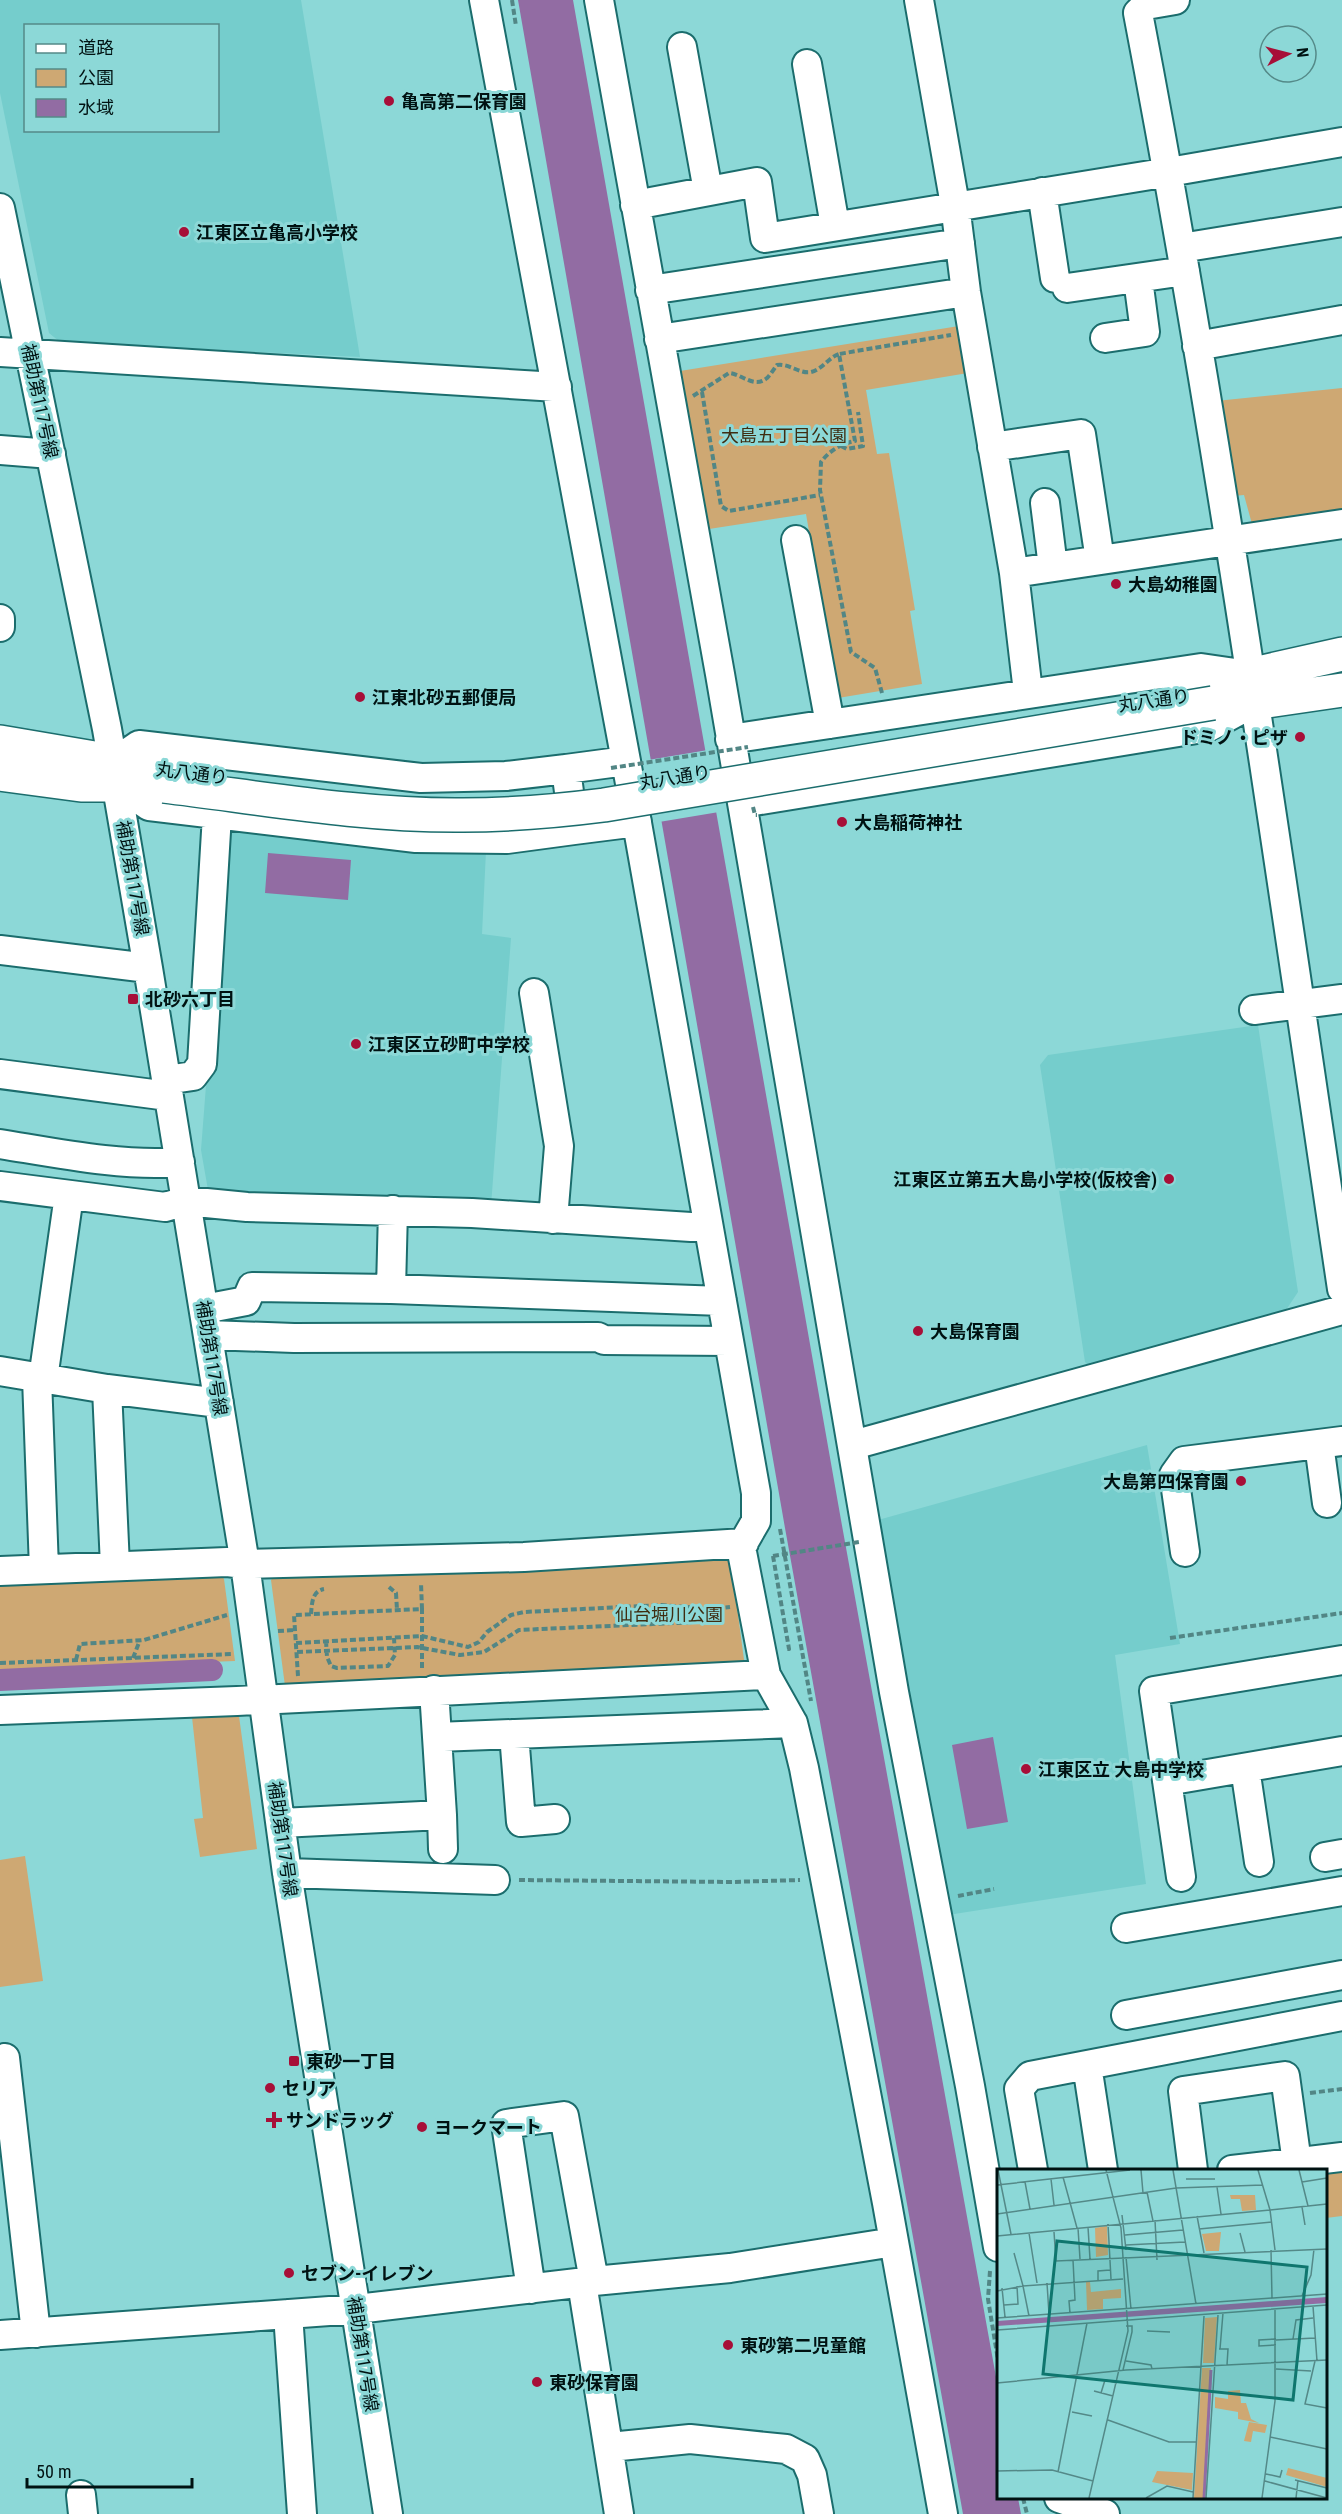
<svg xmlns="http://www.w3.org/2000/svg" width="1342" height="2514" font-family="'Roboto Condensed','Noto Sans JP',sans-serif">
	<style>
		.built { fill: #75cdcc; fill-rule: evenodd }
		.green { fill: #cea873 }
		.water { fill: #926ca3 }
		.pier { fill: #8cd8d7 }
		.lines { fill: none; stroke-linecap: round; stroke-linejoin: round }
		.canal { stroke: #926ca3; stroke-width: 22 }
		.minor-casing { stroke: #1b6d6d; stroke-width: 32 }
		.major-casing { stroke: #1b6d6d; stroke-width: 36 }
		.path { stroke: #528685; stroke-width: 4; stroke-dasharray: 6 3; stroke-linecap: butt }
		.minor { stroke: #fff; stroke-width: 28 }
		.major { stroke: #fff; stroke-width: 33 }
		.major-bridge-casing { stroke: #1b6d6d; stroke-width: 36; stroke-linecap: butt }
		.path-bridge { stroke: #528685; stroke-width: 4; stroke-dasharray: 6 3; stroke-linecap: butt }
		.major-bridge { stroke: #fff; stroke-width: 33 }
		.poi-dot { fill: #a70f38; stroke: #8cd8d7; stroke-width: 2 }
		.labels { text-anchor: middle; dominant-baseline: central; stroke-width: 6; stroke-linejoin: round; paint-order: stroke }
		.poi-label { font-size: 18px; font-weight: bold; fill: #001212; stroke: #8cd8d7; text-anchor: start }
		.street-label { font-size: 18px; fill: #001212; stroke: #8cd8d7 }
		.park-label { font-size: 18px; fill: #3f2d11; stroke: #8cd8d7 }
		.inset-river { fill: none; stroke: #926ca3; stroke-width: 3 }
		.inset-road { fill: none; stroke: #548988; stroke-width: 1.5 }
		.view { fill: #0f766e; fill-opacity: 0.15; stroke: #0f766e; stroke-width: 3 }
		.inset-edge { fill: none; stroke: #001212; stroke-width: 3 }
	</style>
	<rect width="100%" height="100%" fill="#8cd8d7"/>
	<path class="built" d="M0,0H301L360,357L60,342L49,333L0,93ZM26,26H218V130H26Z
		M226,828L486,851L482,934L511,938L491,1206L208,1190L201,1150Z
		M1258,1025L1298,1292L1286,1310L1090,1367L1085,1362L1040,1065L1048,1055Z
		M1147,1445L1180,1644L1115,1655L1146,1884L948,1915L878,1520Z"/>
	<path class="green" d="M959,326L968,373L866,390L877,454L889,453L915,610L910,611L922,684L838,698L806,514L709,529L680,371Z
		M1342,388V510C1312,515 1281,516 1252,524L1244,495L1233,496L1216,401Z
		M723,1554L731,1563L745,1667L285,1686L271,1580L277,1573Z
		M217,1571L224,1579L235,1661L0,1670V1582Z
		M239,1716L257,1849L200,1857L194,1819L203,1818L192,1717Z
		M25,1856L43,1981L0,1987V1860Z
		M1342,2172V2216L1326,2218V2174Z"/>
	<path class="water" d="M518,0H573L841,1520L998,2388V2498H1018L1021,2514H963L785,1528Z
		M268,853L351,860L348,900L265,893Z
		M993,1737L1008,1822L967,1829L952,1745Z"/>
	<path class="pier" d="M708,750L719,812L659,822L648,760Z"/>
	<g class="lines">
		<path class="canal" d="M0,1680L212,1670"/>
		<defs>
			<path id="minor" d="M484,0L626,761L756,1493V1521L741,1547L766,1675L793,1723L804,1768L887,2203L943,2514
				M599,0L720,674L894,1692L970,2086L998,2247
				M919,0L955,205L966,292L1014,573L1028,692
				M1175,0L1146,5L1138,13C1219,436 1279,863 1342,1289
				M682,47L708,191
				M807,64L835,226
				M1042,192L1055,278
				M635,205L757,182L765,238L1169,172L1342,142
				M0,208L107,729L148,968L245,1564L287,1873L388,2514
				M1181,248L1342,222
				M1067,288L1185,271
				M650,290L960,243
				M1105,338L1145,332L1138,279
				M659,339L966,292
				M1197,346L1342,320
				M0,352L557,387
				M992,447L1081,434L1100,560
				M0,450L51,454
				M1045,503L1053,567
				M796,540L830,724
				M1014,573L1342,524
				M0,619V627
				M730,739L1201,668L1249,675
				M113,763L139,745L421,778L506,776L566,769L574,830L507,839L416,838L149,806L116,783
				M566,769L626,761
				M742,803L1209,727L1253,703
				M574,830L637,822
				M0,950L148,968
				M534,993L559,1146L553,1219
				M1254,1010L1342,999
				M0,1074L168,1096
				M166,1080L193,1076L202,1064L217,815
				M0,1144C56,1153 124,1167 180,1162
				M0,1186L165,1207L186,1201L247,1207L472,1213L691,1227L708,1225
				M391,1289L393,1210
				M204,1309L246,1301L252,1287L391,1289L722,1301
				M208,1335L294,1338L598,1337L604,1340L729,1341
				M0,1371L107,1389L219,1403
				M37,1378L44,1569
				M43,1379L69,1195
				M107,1389L115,1566
				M1319,1444L1327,1503
				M853,1445L1342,1310
				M1185,1552L1174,1475L1184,1461L1342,1441
				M0,1571L227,1562L245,1564L524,1557L744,1543
				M0,1710L237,1701L766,1675
				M514,1734L521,1822L555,1819
				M437,1737L793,1723
				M1245,1768L1259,1862
				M1167,1781L1342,1751
				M442,1815L443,1849
				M281,1823L442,1815L434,1690
				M1325,1857L1342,1854
				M287,1873L495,1880
				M1181,1877L1154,1691L1342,1660
				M1126,1928L1342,1891
				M1126,2015L1342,1975
				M5,2058L36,2333
				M1087,2065L1103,2170
				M1033,2170L1019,2089L1030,2076L1342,2016
				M1193,2170L1183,2091L1285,2076L1297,2163
				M1232,2170L1342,2157
				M582,2283L619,2514
				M531,2289L506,2124L564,2116L594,2281
				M288,2314L302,2514
				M0,2335L357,2309L594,2281L730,2268L894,2242
				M610,2447L690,2439L786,2449L805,2459L812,2475L819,2514
				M81,2495L83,2514
				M1059,2498L1105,2514"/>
			<path id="major" d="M1176,697L1213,692L1249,675L1342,654
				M1213,703H1253L1342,690
				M0,742L165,770
				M0,774L81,785H147"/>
		</defs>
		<use href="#minor" class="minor-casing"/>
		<use href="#major" class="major-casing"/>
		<path class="path" d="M512,0L516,26
			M702,392L721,506L729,511L820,495
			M693,396L729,373C742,374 754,389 767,378C771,374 774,369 777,365C789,363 799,374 811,372C823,369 828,358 839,354
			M841,446L847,449L863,446L858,412
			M882,693L875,668L851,652L820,490L821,462C829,451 842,443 855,441L839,354L951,335
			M780,1529L811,1701
			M773,1556L789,1649H785
			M389,1587L396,1593L397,1610
			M311,1614C312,1603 312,1591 324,1589
			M278,1631L295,1630
			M1170,1638L1342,1613
			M326,1641L327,1657L331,1666L337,1668L388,1666L395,1655L394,1638
			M296,1643L422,1636L468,1647L479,1642L487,1632L511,1615L524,1612L661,1605L712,1609
			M297,1652L417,1647L460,1655L484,1652L519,1630L697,1622L712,1609L730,1607
			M133,1658L140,1640
			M76,1660L80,1644L144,1640L227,1615
			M0,1663L233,1654
			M422,1668V1609
			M298,1676L294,1615L422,1609L421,1583
			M519,1880L731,1882L800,1880
			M958,1896L994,1889
			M1310,2093L1342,2089
			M990,2271L988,2299L998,2360
			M1023,2498L1027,2514"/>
		<use href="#minor" class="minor"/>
		<use href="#major" class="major"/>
		<defs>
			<path id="major-bridge" d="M164,786C263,798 363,816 463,815C510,815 557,811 604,805L1213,703"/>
		</defs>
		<use href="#major-bridge" class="major-bridge-casing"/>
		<path class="path-bridge" d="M611,768L748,747
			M753,807L755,815H757
			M773,1556L859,1542"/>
		<use href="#major-bridge" class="major-bridge"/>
	</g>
	<g class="poi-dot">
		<circle cx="389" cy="101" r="6"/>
		<circle cx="184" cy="232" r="6"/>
		<circle cx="1116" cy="584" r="6"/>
		<circle cx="360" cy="697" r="6"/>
		<circle cx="1300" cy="737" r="6"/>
		<circle cx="842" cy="822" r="6"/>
		<rect x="127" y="993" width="12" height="12" rx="3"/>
		<circle cx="356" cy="1044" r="6"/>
		<circle cx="1169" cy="1179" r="6"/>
		<circle cx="918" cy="1331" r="6"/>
		<circle cx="1241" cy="1481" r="6"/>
		<circle cx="1026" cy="1769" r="6"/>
		<rect x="288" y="2055" width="12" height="12" rx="3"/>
		<circle cx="270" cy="2088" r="6"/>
		<path d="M271 2111h6v6h6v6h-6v6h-6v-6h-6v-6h6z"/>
		<circle cx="422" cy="2127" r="6"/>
		<circle cx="289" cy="2273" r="6"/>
		<circle cx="728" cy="2345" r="6"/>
		<circle cx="537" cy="2382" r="6"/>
	</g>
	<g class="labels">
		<g class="poi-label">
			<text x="401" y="101">亀高第二保育園</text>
			<text x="196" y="232">江東区立亀高小学校</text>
			<text x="1128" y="584">大島幼稚園</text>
			<text x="372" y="697">江東北砂五郵便局</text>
			<text x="1288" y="737" text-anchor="end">ドミノ・ピザ</text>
			<text x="854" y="822">大島稲荷神社</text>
			<text x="145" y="999">北砂六丁目</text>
			<text x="368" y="1044">江東区立砂町中学校</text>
			<text x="1157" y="1179" text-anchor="end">江東区立第五大島小学校(仮校舎)</text>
			<text x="930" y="1331">大島保育園</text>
			<text x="1229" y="1481" text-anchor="end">大島第四保育園</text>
			<text x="1038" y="1769">江東区立 大島中学校</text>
			<text x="306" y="2061">東砂一丁目</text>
			<text x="282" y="2088">セリア</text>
			<text x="286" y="2120">サンドラッグ</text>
			<text x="434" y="2127">ヨークマート</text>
			<text x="301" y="2273">セブン-イレブン</text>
			<text x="740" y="2345">東砂第二児童館</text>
			<text x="549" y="2382">東砂保育園</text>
		</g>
		<g class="street-label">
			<text transform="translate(40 401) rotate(78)">補助第117号線</text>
			<text transform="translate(1154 700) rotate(-8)">丸八通り</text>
			<text transform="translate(192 773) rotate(7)">丸八通り</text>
			<text transform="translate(675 777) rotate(-9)">丸八通り</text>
			<text transform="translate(133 878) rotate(80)">補助第117号線</text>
			<text transform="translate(212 1358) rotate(81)">補助第117号線</text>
			<text transform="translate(283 1839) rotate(82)">補助第117号線</text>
			<text transform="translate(363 2354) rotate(81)">補助第117号線</text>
		</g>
		<g class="park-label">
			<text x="784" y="435">大島五丁目公園</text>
			<text x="669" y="1614">仙台堀川公園</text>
		</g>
	</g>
	<g transform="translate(997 2169)">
		<rect width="330" height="330" fill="#8cd8d7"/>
		<path d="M233,26H258L259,41L245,42L243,30H234ZM110,57L111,86L99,88L98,59ZM224,63L222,82H209L205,65ZM89,113H93L94,123L124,120V129L106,130V140L90,141ZM220,148L217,194H206L208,149ZM205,199H214L206,329H197ZM243,221L244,234H249L254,250L262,254L241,250V243L218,239V228L231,230V222ZM252,253L270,256L268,264L256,262L254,273L247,272ZM291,299L330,309V318L289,306ZM160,302L196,304L195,321L155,313Z" fill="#cea873"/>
		<path d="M330,128V134L0,157V152Z" fill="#926ca3"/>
		<path class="inset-river" d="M207,329L214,201"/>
		<path class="inset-road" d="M1,1L14,65M144,1L146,24M176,1L199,135M261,1L273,41L278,81M302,1L311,37M66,8L80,59M54,10L57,36M189,10H218M28,13L33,40M305,13L330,9M0,16L133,1M220,18L224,45M150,23L156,52M305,38L308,56M273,41L330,35M0,45L179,19L266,16M125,46L129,81M200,47L207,84M158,51L160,91M111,55L114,110M91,58L93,90M81,59L83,90M202,60L275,53M57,63L59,92L330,80M32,64L40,114M243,64L248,83M128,66L186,61M0,67L273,41M129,76L188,73M274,81L275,129M17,84L26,117L126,110M129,88L134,140M101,111V102L113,101M50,114L52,145M5,119L8,148M0,122L26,117L32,147M305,127L314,106L317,80M7,136L21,135L20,117M316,137L320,192M73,144L72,132L78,131L76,91M0,149L330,125M0,161L330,136M150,162L173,163M279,170L262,171V177L279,176M296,170L299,151L316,149M279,171L318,169M222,180H231L230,196M223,180L226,144M129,192L154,196L155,200M318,192L308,235L330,239M279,200L314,202M126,201L135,163V157H129M0,214L129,201L330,191M97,222L116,227M104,224L108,211L120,214M75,243L95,247M111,251L172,273H200M273,268L330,280M0,302L55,301L96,312M61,303L90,154M269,305L283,308L285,301M298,311L330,319M268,312L330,329M92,329L131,162L124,59L109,1M149,329L170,317L196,323M196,329L207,147M209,329L221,146M265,329L278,232V140M299,329L301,311"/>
		<path class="view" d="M60,72L310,98L296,231L46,205Z"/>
		<rect width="330" height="330" class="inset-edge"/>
	</g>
	<rect x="24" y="24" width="195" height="108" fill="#8cd8d7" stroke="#548988" stroke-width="1.5"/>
	<rect x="36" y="44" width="30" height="9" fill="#ffffff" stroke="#548988" stroke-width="1.5"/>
	<text x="78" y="54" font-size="18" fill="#001212">道路</text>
	<rect x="36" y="69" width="30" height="18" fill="#cea873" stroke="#548988" stroke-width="1.5"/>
	<text x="78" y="84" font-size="18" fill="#001212">公園</text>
	<rect x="36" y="99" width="30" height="18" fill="#926ca3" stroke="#548988" stroke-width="1.5"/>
	<text x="78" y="114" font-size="18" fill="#001212">水域</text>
	<g transform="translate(1288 54) rotate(84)"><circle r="28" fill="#8cd8d7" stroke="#548988" stroke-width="1.5"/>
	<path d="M0-4.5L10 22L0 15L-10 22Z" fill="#a70f38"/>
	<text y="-9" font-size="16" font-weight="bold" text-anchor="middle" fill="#001212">N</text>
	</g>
	<path d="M27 2478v9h165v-9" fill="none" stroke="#001212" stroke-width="3"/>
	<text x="36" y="2478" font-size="18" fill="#001212" stroke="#8cd8d7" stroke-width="4.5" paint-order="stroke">50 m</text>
</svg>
